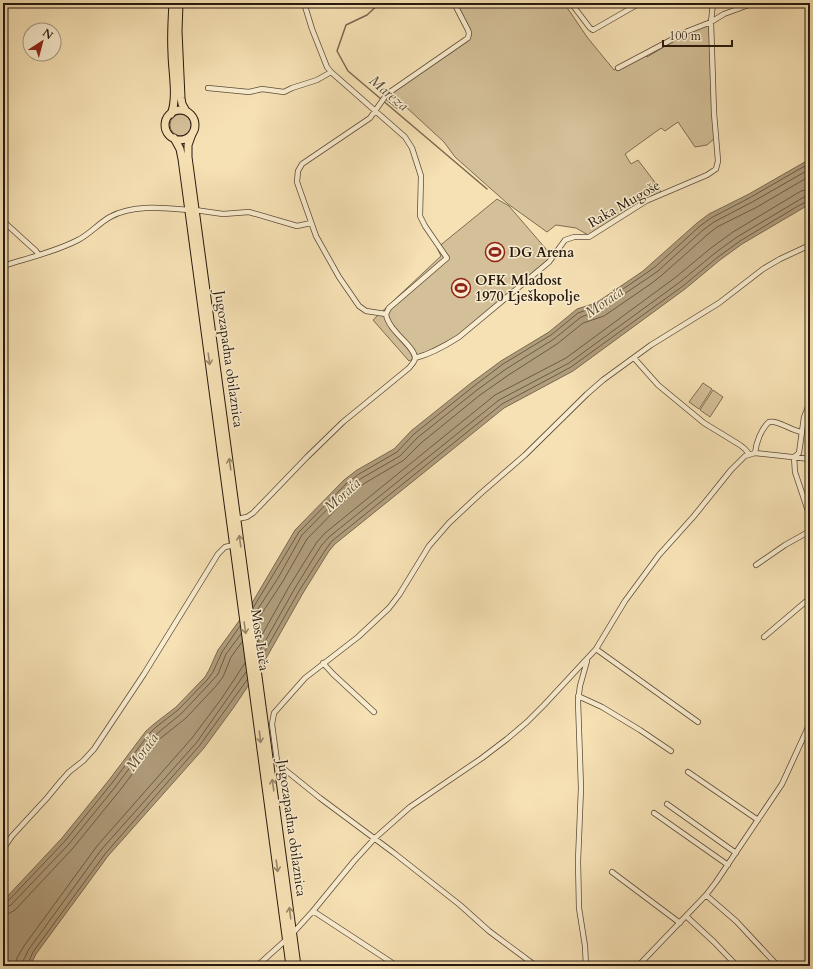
<svg xmlns="http://www.w3.org/2000/svg" width="813" height="969" font-family="Cardo,serif">
	<style>
		.green { fill: #d3bf98; stroke: #7d6c53 }
		.water { fill: #b09d7c; stroke: #796850 }
		.lines { fill: none; stroke-linecap: round; stroke-linejoin: round }
		.shore { stroke: #6c5b45; stroke-width: 1 }
		.stream { stroke: #796850; stroke-width: 1.5 }
		.minor-casing { stroke: #5b4b38; stroke-width: 6 }
		.primary-casing { stroke: #27190e; stroke-width: 9 }
		.minor { stroke: #f9ecce; stroke-width: 4.5 }
		.primary { stroke: #f6e1b4; stroke-width: 7 }
		.oneway { stroke: #998769 }
		.labels { text-anchor: middle; dominant-baseline: central; stroke-width: 3; stroke-linejoin: round; paint-order: stroke }
		.street-label { font-size: 14px; fill: #27190e; stroke: #f9ecce }
		.poi-label { font-size: 14px; font-weight: bold; fill: #27190e; stroke: #f9ecce; text-anchor: start }
		.water-label { font-size: 15px; font-style: italic; fill: #5e4e3a; stroke: #f9ecce }
	</style>
	<rect width="100%" height="100%" fill="#f6e1b4"/>
	<filter id="stains"><feTurbulence type="fractalNoise" baseFrequency=".005" numOctaves="4"/><feColorMatrix values="0 0 0 0 .2 0 0 0 0 .09 0 0 0 0 .02 0 0 0 .5 -.17"/></filter>
	<radialGradient id="worn" r=".72"><stop offset=".6" stop-color="#630" stop-opacity="0"/><stop offset="1" stop-color="#630" stop-opacity=".3"/></radialGradient>
	<path class="green" d="M456,3H564L587,37L614,70L644,54L647,57L687,33L709,24L711,25L716,137L707,145L695,147L678,122L665,131L661,128L625,154L631,164L638,160L657,185L662,194L590,236L576,228L556,225L547,232L508,204L455,157L444,142L407,108H396L384,98L468,41L471,35Z
		M170 125a11 11 0 1 1 22 0a11 11 0 1 1-22 0Z
		M497,199L509,206L552,256L459,335L409,361L373,320L441,256L437,248Z
		M703,383L712,389L699,409L689,402Z
		M713,390L723,397L710,417L700,410Z"/>
	<path class="water" d="M810,159V204L742,244L720,260L685,289L573,371L504,408L335,544L329,551L303,593L264,662L234,707L204,748L108,856L36,954L30,966H3V901L62,838L109,780L146,731L154,724L176,707L205,677L209,670L218,650L252,603L295,530L344,480L357,470L394,449L411,431L471,383L501,361L549,332L577,309L596,303L643,271L697,223L709,214L749,194Z"/>
	<g class="lines">
		<path class="shore" d="M253,608L299,532L347,483L359,474L397,452L414,434L474,386L503,364L551,335L578,313L598,306L645,274L655,267L700,226L711,218L751,197L810,163
			M254,615L278,578L302,535L350,486L362,478L400,456L417,438L477,390L506,369L554,339L581,317L600,310L648,278L658,271L703,230L714,222L754,201L810,169
			M255,624L283,581L307,539L354,491L365,483L404,460L421,443L480,395L510,374L557,344L583,323L604,316L652,283L662,275L707,235L717,227L757,207L810,176
			M258,642L290,585L317,542L325,533L495,395L566,358L676,277L711,248L733,232L801,191L810,189
			M259,652L295,588L321,546L329,537L499,400L569,363L680,282L715,253L737,237L804,197L810,195
			M260,660L299,591L326,549L332,541L502,404L571,367L683,286L718,257L740,241L798,206L810,200
			M3,903L7,902L65,841L112,783L149,734L156,727L178,710L208,679L213,672L222,652L240,626
			M3,908L11,905L69,844L116,786L153,737L182,713L211,682L218,674L226,654L241,634
			M3,914L10,913L15,910L73,848L121,789L157,741L186,718L216,686L223,677L231,657L242,642
			M16,966L17,958L24,946L97,846L192,738L222,698L245,663
			M22,966L23,961L29,949L101,850L197,742L246,672
			M27,966L33,952L105,854L200,745L247,680"/>
		<path class="stream" d="M380,3L367,15L346,25L337,51L348,71L487,189"/>
		<defs>
			<path id="minor" d="M571,3L590,28L593,30L640,3
				M618,68L688,31L711,22L724,14L754,3
				M208,88L249,92L262,89L284,92L292,88L317,80L331,72
				M195,210L223,214L249,212L297,226L311,223
				M3,221L36,251L39,255
				M3,266C28,258 55,252 78,240C90,234 99,223 110,217C133,204 164,208 189,210
				M386,314L366,311L359,306L339,277L316,236L297,182L298,171L302,164L370,118L387,94L468,38L469,33L468,30L454,3
				M415,358C431,354 445,346 459,337L549,262L565,240L574,237H589L646,201L707,175L716,169L718,161L714,113L711,22L713,3
				M634,358L658,385L704,423L740,445L745,449L749,454
				M755,453C756,443 761,429 769,422C779,420 791,431 802,432
				M794,457L795,472L810,517
				M794,457L799,453L804,417L810,402
				M237,519L247,517L253,513L307,457L343,422L409,368C411,365 415,362 415,358C415,346 388,331 386,314L389,308L447,258L425,226L420,216L421,176L412,148L405,137L331,72L327,67L312,29L304,3
				M756,565L785,545L810,531
				M764,637L810,598
				M596,649L698,722
				M323,663L333,674L374,712
				M578,696L602,707L640,730L671,751
				M688,772L758,820
				M667,804L736,853
				M654,813L728,865
				M3,849L12,836L47,798L61,781L69,772L83,761L94,749L144,674L218,554L225,547L234,545
				M612,872L680,923
				M706,895L736,921L778,966
				M313,911L397,966
				M686,916L714,942L737,966
				M293,933L313,911L354,861L375,838L410,807L482,758L507,739L527,722L544,705L596,649L625,601L659,555L694,516L731,470L745,456L755,453L810,459
				M257,966L287,939
				M536,966L489,931L460,905L394,853L320,798L279,765L277,761L272,724L274,713L305,678L358,637L389,608L399,595L429,546L449,523L480,494L525,455L587,394L603,380L651,345L719,303L763,269L780,259L810,245
				M586,966L585,946L579,908L578,861L581,788L578,701L580,686L587,661
				M638,966L706,895L716,882L782,784L810,723"/>
			<path id="primary" d="M179,3L178,31L181,98L182,104L186,111
				M165 125a15 15 0 1 1 30 0a15 15 0 1 1-30 0Z
				M171,114C178,98 172,70 172,53C171,36 172,19 173,3
				M192,134L188,145V157L297,966
				M174,138L180,149L182,159L290,966"/>
		</defs>
		<use href="#minor" class="minor-casing"/>
		<use href="#primary" class="primary-casing"/>
		<use href="#minor" class="minor"/>
		<use href="#primary" class="primary"/>
	</g>
	<defs><path id="oneway-shaft" d="M-6 0H5M1.5-3L5.5 0L1.5 3" fill="none" stroke-width="1.6" stroke-linecap="round" stroke-linejoin="round"/></defs>
	<g class="oneway">
		<use href="#oneway-shaft" transform="translate(209 359) rotate(82)"/>
		<use href="#oneway-shaft" transform="translate(230 464) rotate(-98)"/>
		<use href="#oneway-shaft" transform="translate(240 541) rotate(-98)"/>
		<use href="#oneway-shaft" transform="translate(245 628) rotate(82)"/>
		<use href="#oneway-shaft" transform="translate(260 737) rotate(83)"/>
		<use href="#oneway-shaft" transform="translate(273 785) rotate(-98)"/>
		<use href="#oneway-shaft" transform="translate(277 866) rotate(82)"/>
		<use href="#oneway-shaft" transform="translate(290 913) rotate(-98)"/>
	</g>
	<defs>
		<symbol id="stadium-ring" viewBox="-11 -11 22 22"><circle r="9.5" fill="#f9ecce" stroke="#8f2418" stroke-width="1.5"/><path d="M0-5a6.5 5 0 1 0 0 10a6.5 5 0 1 0 0-10ZM-3.5-1.8h7v3.6h-7Z" fill="#8f2418"/></symbol>
	</defs>
	<g fill-rule="evenodd">
		<use href="#stadium-ring" x="484" y="241" width="22" height="22"/>
		<use href="#stadium-ring" x="450" y="277" width="22" height="22"/>
	</g>
	<g class="labels">
		<g class="street-label">
			<text transform="translate(624 204) rotate(-30)">Raka Mugoše</text>
			<text transform="translate(229 359) rotate(82)">Jugozapadna obilaznica</text>
			<text transform="translate(260 640) rotate(82)">Most Luča</text>
			<text transform="translate(292 828) rotate(82)">Jugozapadna obilaznica</text>
		</g>
		<g class="poi-label">
			<text x="509" y="252">DG Arena</text>
			<text x="475" y="280">OFK Mladost<tspan x="475" dy="16">1970 Lješkopolje</tspan></text>
		</g>
		<g class="water-label">
			<text transform="translate(389 93) rotate(40)">Mareza</text>
			<text transform="translate(604 302) rotate(-35)">Morača</text>
			<text transform="translate(342 495) rotate(-42)">Morača</text>
			<text transform="translate(142 752) rotate(-53)">Morača</text>
		</g>
	</g>
	<rect width="813" height="969" fill="none" stroke="#f6e1b4" stroke-width="16"/>
	<rect x="4" y="4" width="805" height="961" fill="none" stroke="#27190e" stroke-width="2"/>
	<rect x="8" y="8" width="797" height="953" fill="none" stroke="#27190e"/>
	<g transform="translate(42 42) rotate(36)"><circle r="19" fill="#f9ecce" stroke="#a59881"/>
	<path d="M0-3L7 15L0 10L-7 15Z" fill="#8f2418"/>
	<text y="-6" font-size="11" font-weight="bold" text-anchor="middle" fill="#27190e">N</text>
	</g>
	<path d="M663 40v6h69v-6" fill="none" stroke="#27190e" stroke-width="2"/>
	<text x="669" y="40" font-size="12" fill="#27190e" stroke="#f9ecce" stroke-width="3" paint-order="stroke">100 m</text>
	<rect width="100%" height="100%" filter="url(#stains)"/>
	<rect width="100%" height="100%" fill="url(#worn)"/>
</svg>
